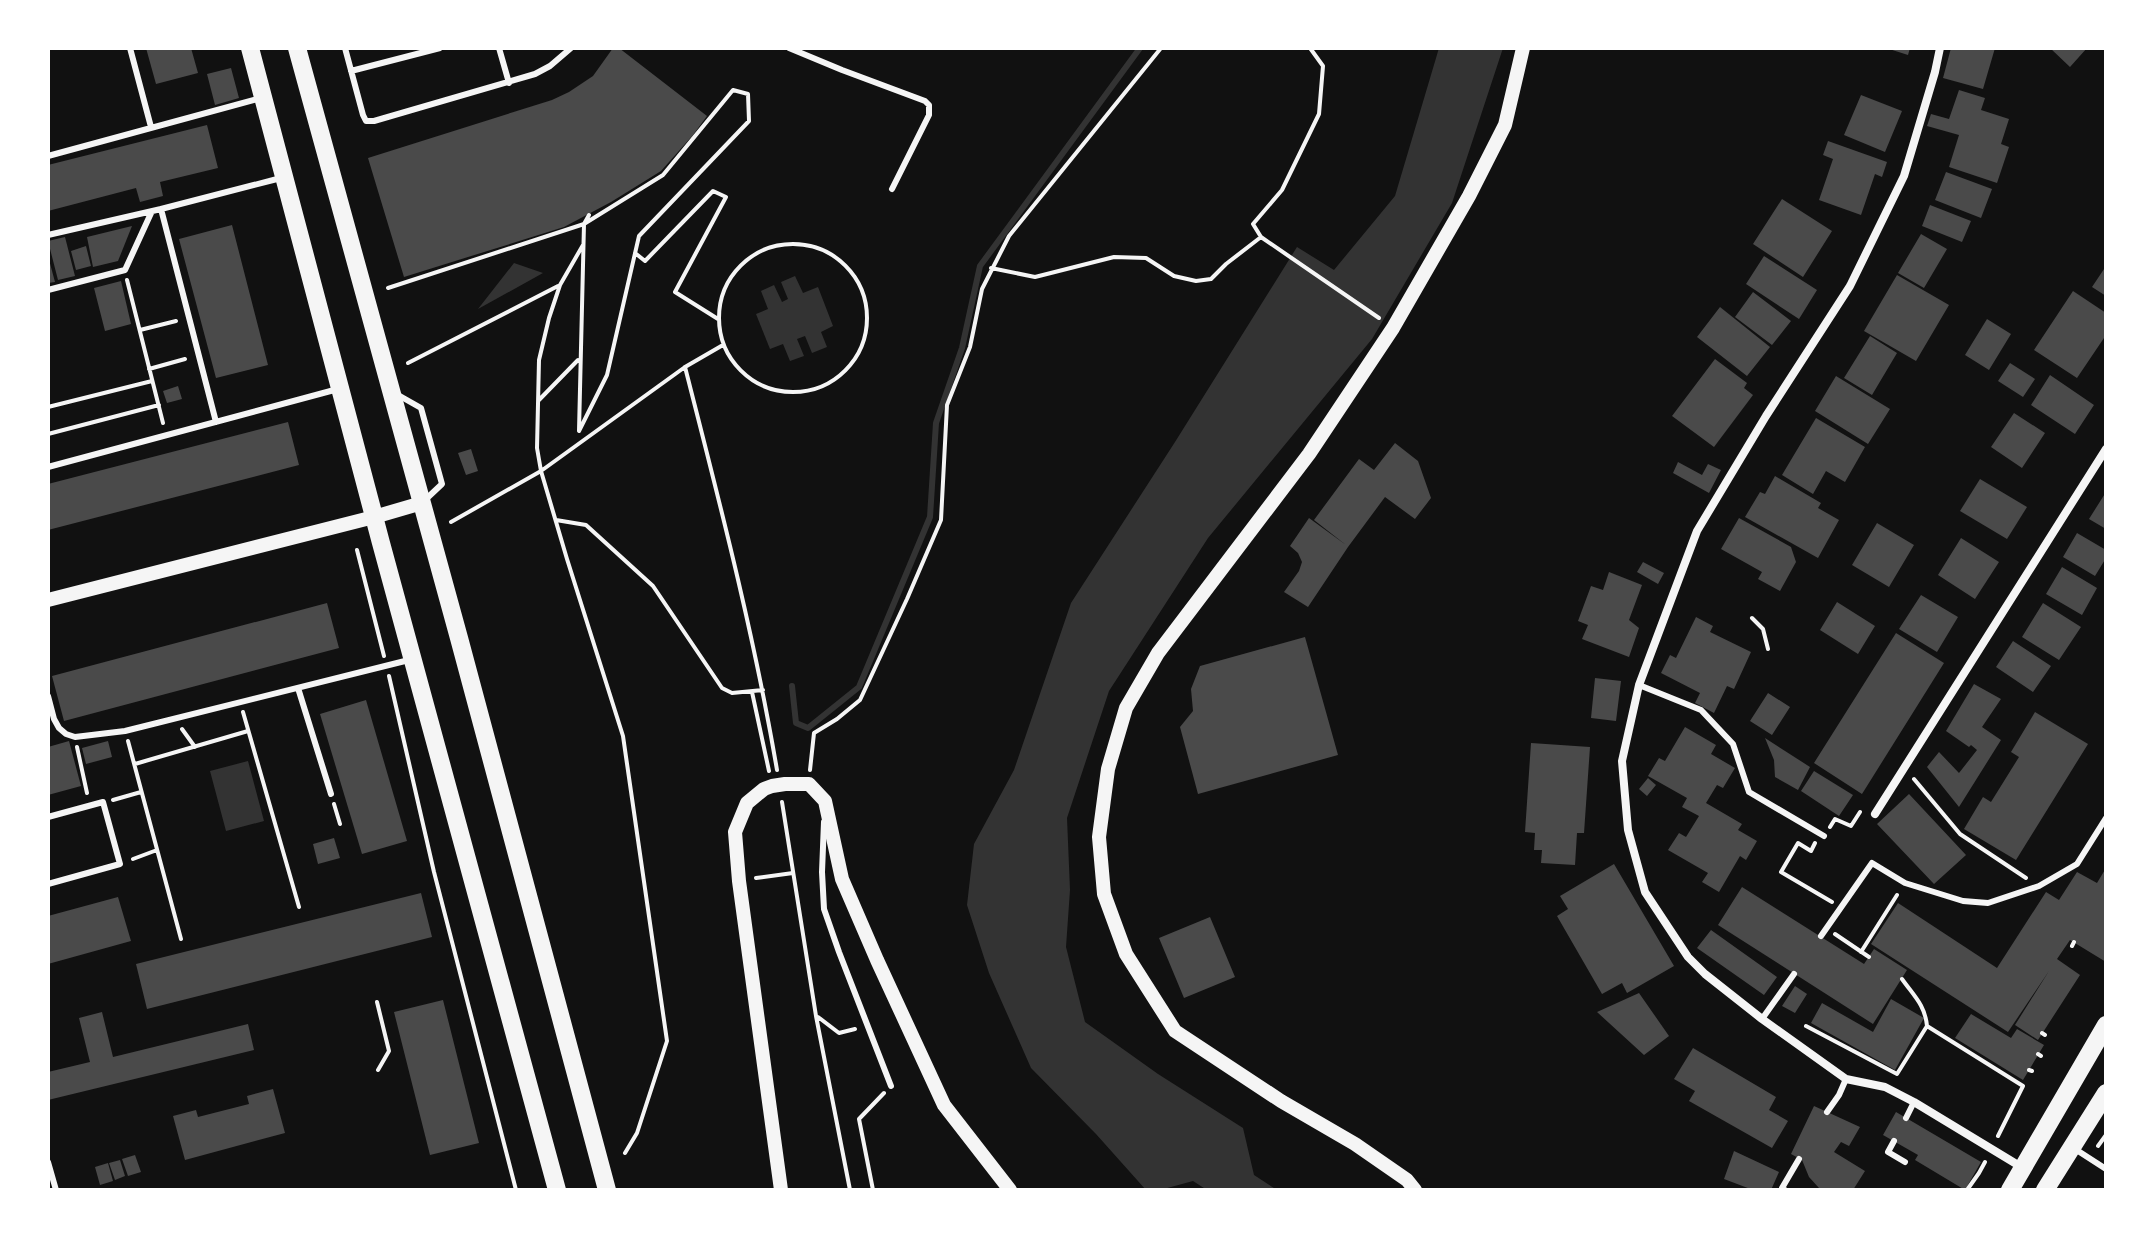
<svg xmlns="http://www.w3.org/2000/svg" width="2154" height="1238" font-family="Mulish,sans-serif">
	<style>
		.water { fill: #333 }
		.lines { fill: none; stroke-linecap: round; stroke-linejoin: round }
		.stream { stroke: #333; stroke-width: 6 }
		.building { fill: #4a4a4a }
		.path { stroke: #f5f5f5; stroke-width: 4 }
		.service { stroke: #f5f5f5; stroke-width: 6 }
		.minor { stroke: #f5f5f5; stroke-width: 8 }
		.tertiary { stroke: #f5f5f5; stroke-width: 14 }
		.primary { stroke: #f5f5f5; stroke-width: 18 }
	</style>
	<rect width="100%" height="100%" fill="#111"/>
	<path class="water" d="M1439,48H1503L1452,203L1372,339L1208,538L1109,691L1067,818L1070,890L1066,947L1085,1022L1158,1074L1243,1128L1254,1175L1277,1190H1207L1193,1181L1160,1190H1146L1096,1134L1031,1068L989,973L967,905L974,844L1014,770L1071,603L1175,442L1297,247L1334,270L1395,196Z
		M514,263L543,273L478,309Z
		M795,276L803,293L818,287L833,326L821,332L827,347L812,353L805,336L797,339L804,356L790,361L783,344L770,349L756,314L768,309L761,291L774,285L782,302L788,299L781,282Z
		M248,761L264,821L226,831L210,771Z"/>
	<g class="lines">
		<path class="stream" d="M792,686L796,723L808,728L859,687L930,517L936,423L962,348L980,266L1140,48"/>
	</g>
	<path class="building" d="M146,48H191L198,73L156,84Z
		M613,48H619L707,116L693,135L661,171L611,202L564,227L404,277L368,158L552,100L569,92L593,76Z
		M1886,48H1910L1908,55Z
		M1951,48H1995L1983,89L1943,78Z
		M2050,48H2087L2070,67Z
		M231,68L239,98L215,105L207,74Z
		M1959,90L1985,98L1981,110L2009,119L2001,144L2009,147L1997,183L1949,167L1959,135L1927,126L1931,114L1949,119Z
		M1861,95L1902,111L1885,152L1844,135Z
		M207,125L218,168L160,182L163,196L140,202L136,188L48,211V165Z
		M1828,141L1887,162L1882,177L1875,174L1861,215L1819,200L1833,159L1823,155Z
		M1946,172L1992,189L1981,218L1935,200Z
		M1782,199L1832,231L1803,277L1753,244Z
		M1930,205L1971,221L1962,242L1922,226Z
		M232,225L268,365L216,378L179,239Z
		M132,226L118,261L93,267L87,237Z
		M1921,234L1947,249L1924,288L1898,273Z
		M65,237L75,276L58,280L48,241Z
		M86,246L91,266L76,270L71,251Z
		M48,256L55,282L48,283Z
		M1764,256L1817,290L1799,319L1746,284Z
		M2106,266V296L2092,287Z
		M1897,275L1949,305L1916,361L1864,331Z
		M121,281L131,324L105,331L94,288Z
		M2073,291L2106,313V335L2077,378L2034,350Z
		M1753,292L1791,321L1772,345L1735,317Z
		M1720,307L1770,347L1747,376L1697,337Z
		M1987,319L2011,334L1989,370L1965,355Z
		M1870,336L1897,353L1872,395L1844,378Z
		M1715,359L1747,383L1744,388L1753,395L1714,447L1672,416Z
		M2010,363L2035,379L2023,397L1998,381Z
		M2050,375L2094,405L2075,434L2031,405Z
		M1836,376L1890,409L1868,444L1815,411Z
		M178,386L182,399L167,403L163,391Z
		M2014,413L2045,433L2022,468L1991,447Z
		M1816,418L1865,447L1845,482L1826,471L1813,494L1782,475Z
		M288,422L299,465L48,530V484Z
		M1395,443L1418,461L1431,498L1415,519L1385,497L1348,547L1308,607L1284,592L1299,571L1302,562L1298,553L1290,546L1309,518L1346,545L1314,520L1359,459L1374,470Z
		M471,449L478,471L466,475L458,453Z
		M1678,462L1702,475L1708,464L1721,470L1709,493L1673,473Z
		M1775,476L1821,503L1818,508L1839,520L1818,558L1745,517L1760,492L1765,494Z
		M1980,479L2027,507L2007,539L1960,511Z
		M2106,492V529L2089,519Z
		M1739,518L1791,547L1796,562L1780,591L1758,579L1762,572L1721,549Z
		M1877,523L1914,545L1889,587L1852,565Z
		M2077,533L2106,550V558L2095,576L2063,557Z
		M1961,538L1999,562L1975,599L1938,575Z
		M1643,562L1664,573L1658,584L1637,572Z
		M2062,567L2097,588L2082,615L2046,594Z
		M1609,572L1642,585L1629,620L1639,628L1629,657L1582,639L1588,625L1578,621L1591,586L1603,590Z
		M1921,595L1958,617L1937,652L1899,629Z
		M1837,602L1875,626L1858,654L1820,630Z
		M327,603L339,648L64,721L52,676Z
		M2043,603L2081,627L2059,660L2022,637Z
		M1696,617L1713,626L1710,632L1751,652L1734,689L1727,686L1714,713L1695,703L1700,693L1661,673L1670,655L1676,658Z
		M1896,633L1944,663L1862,794L1814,763Z
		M1305,637L1338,755L1198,794L1180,727L1193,711L1191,689L1200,666Z
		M2013,641L2051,666L2033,692L1996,667Z
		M1595,678L1621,681L1616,721L1591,718Z
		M1974,684L2001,699L1982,727L2001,740L1959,807L1927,767L1939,752L1959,773L1977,750L1971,745L1969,747L1946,731Z
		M1768,693L1790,707L1772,735L1750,721Z
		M366,700L407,841L362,854L320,714Z
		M2035,712L2088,744L2016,860L1964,829L1983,797L1991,802L2019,757L2011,752Z
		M1685,727L1716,745L1711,754L1735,768L1723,788L1717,785L1706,803L1742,824L1738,830L1757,841L1746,860L1740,856L1719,892L1702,882L1708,873L1668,850L1679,833L1686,837L1699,816L1682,807L1687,798L1648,776L1659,758L1665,761Z
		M1765,738L1810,767L1798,790L1775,777L1774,760Z
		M69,741L81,786L48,795V747Z
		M108,741L112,757L86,764L82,748Z
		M1531,743L1590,747L1584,833H1577L1575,865L1541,863L1542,850H1534L1535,833L1525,832Z
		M1814,771L1853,795L1839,816L1801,791Z
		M1648,778L1656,785L1647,796L1639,789Z
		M1909,794L1966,855L1934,884L1877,824Z
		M334,838L340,858L318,864L313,844Z
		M1614,864L1674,966L1627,993L1622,983L1602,994L1557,916L1568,909L1560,896Z
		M2106,868V962L2070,940L2057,959L2080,975L2038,1040L2015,1025L2049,971L2008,1032L1871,944L1898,903L1997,968L2046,892L2059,900L2077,872L2097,883Z
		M1742,887L1864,964L1874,949L1907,970L1873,1024L1718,925Z
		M421,893L432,937L147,1009L136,964Z
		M118,897L131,941L48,964V916Z
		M1210,917L1235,977L1184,998L1159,938Z
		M1711,930L1777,977L1764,995L1697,948Z
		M1795,986L1807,994L1795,1013L1782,1006Z
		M1639,993L1669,1036L1644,1055L1597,1012Z
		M1891,999L1924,1018L1895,1070L1811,1023L1822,1003L1873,1032Z
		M443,1000L479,1143L430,1155L394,1012Z
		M102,1012L113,1057L248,1024L254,1050L48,1100V1072L90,1062L79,1018Z
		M1971,1014L2011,1038L2017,1029L2044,1045L2023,1080L1955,1038Z
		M1693,1048L1776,1097L1769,1110L1788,1121L1772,1148L1689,1101L1695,1091L1674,1079Z
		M273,1089L285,1133L185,1160L173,1116L196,1110L198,1117L249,1104L247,1096Z
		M1814,1106L1860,1127L1849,1146L1841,1142L1834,1152L1865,1171L1853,1190H1823L1819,1188L1809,1177L1802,1160L1791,1154Z
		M1896,1112L1981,1162L1965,1190L1915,1160L1918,1155L1883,1135Z
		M1734,1151L1779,1172L1771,1190H1753L1724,1179Z
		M135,1155L141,1172L128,1176L122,1159Z
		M120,1160L125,1176L115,1180L109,1163Z
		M108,1163L113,1181L100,1185L95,1167Z"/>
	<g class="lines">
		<path class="path" d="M1310,48L1323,66L1319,114L1282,190L1253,224L1261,237L1379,318
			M719 318a74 74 0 1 1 148 0a74 74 0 1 1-148 0Z
			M583,245L560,285L549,318L539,360L537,448L541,471L567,559L623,736L667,1041L637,1133L625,1153
			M635,253L645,261L713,191L726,197L675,292L718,319
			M991,268L1035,277L1114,257L1146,258L1174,276L1196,281L1211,279L1226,264L1261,237
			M127,280L163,423
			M388,288L584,224L663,175L733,90L748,94L749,121L639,236L607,375L579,431L584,224L589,215
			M140,330L176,321
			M408,363L558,286
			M685,367C719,500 754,634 777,770
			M149,369L185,359
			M539,400L578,360
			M48,407L152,381
			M48,434L159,405
			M556,520L586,525L653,586L722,688L732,693L763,690
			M451,522L541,471L685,367L723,345
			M357,550L384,656
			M1752,618L1763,629L1768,649
			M389,676L434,872L516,1190
			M752,692L769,771
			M243,712L299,907
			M182,729L195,747
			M128,741L181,939
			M77,747L87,793
			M135,764L248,731
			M810,770L814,733L837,719L860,700L907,599L941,520L947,405L970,347L982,289L1009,236L1161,48
			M1914,779L1960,834L2026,878
			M113,800L141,792
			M782,802L816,1016L850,1190
			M334,804L340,824
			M1830,827L1835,819L1851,826L1860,812
			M1815,843L1811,851L1798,843L1781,872L1832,902
			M133,859L157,850
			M756,878L793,873
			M1835,934L1869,957
			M2072,946L2074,942
			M1861,952L1897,895
			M1902,979C1914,996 1925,1005 1927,1026L2023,1086L1998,1136
			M377,1002L389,1051L378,1070
			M818,1017L839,1033L855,1029
			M1806,1026L1897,1074L1927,1026
			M2042,1033L2045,1035
			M2038,1054L2041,1056
			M2029,1070L2032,1071
			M2098,1146L2106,1135
			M873,1190L859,1119L884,1093
			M1967,1190L1979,1173L1985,1162"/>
		<path class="service" d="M130,48L151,127
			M345,48L363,115L366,121H374L535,74L550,66L571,48
			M499,48L509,83
			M789,48L842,70L925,101L929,105V115L892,189
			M351,71L440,48
			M48,156L261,98
			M161,209L216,422
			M48,235L161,209L281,178
			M48,290L125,270L152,211
			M398,395L421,408L442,484L425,500
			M48,467L338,389
			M1639,685L1701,710L1733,744L1749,792L1824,836
			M298,688L331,794
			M48,696L54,719L59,728L66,734L75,737L125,731L409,660
			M48,817L103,802L120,864L48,884
			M824,822L822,872L824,909L839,952L891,1086
			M1821,936L1872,863L1905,883L1963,901L1988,903L2039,886L2077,864L2106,818
			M1762,1019L1794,974
			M1827,1112L1839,1095L1846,1079
			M1906,1118L1914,1102
			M1894,1141L1888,1152L1905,1162
			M2075,1149L2106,1169
			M48,1162L56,1190
			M1785,1190L1782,1188L1799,1159"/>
		<path class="minor" d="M1940,48L1935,72L1904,176L1850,286L1766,416L1697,531L1639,685L1622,761L1628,830L1645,892L1688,957L1705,974L1762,1019L1846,1079L1885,1087L1914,1102L2023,1168
			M1875,814L2106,449"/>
		<path class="tertiary" d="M48,600L374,517L422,503
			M781,1190L739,881L735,832L747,803L764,789L772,786L785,784H809L825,801L842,879L877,960L944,1105L1010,1190
			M1415,1190L1407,1180L1355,1144L1281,1101L1175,1031L1126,954L1104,894L1099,837L1108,769L1126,708L1158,653L1309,454L1393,328L1469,196L1505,125L1523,48"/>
		<path class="primary" d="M250,48L381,543L557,1190
			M297,48L459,638L607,1190
			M2010,1190L2106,1025
			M2045,1190L2106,1093"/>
	</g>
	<rect width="2154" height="1238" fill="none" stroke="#ffffff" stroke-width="100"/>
</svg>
